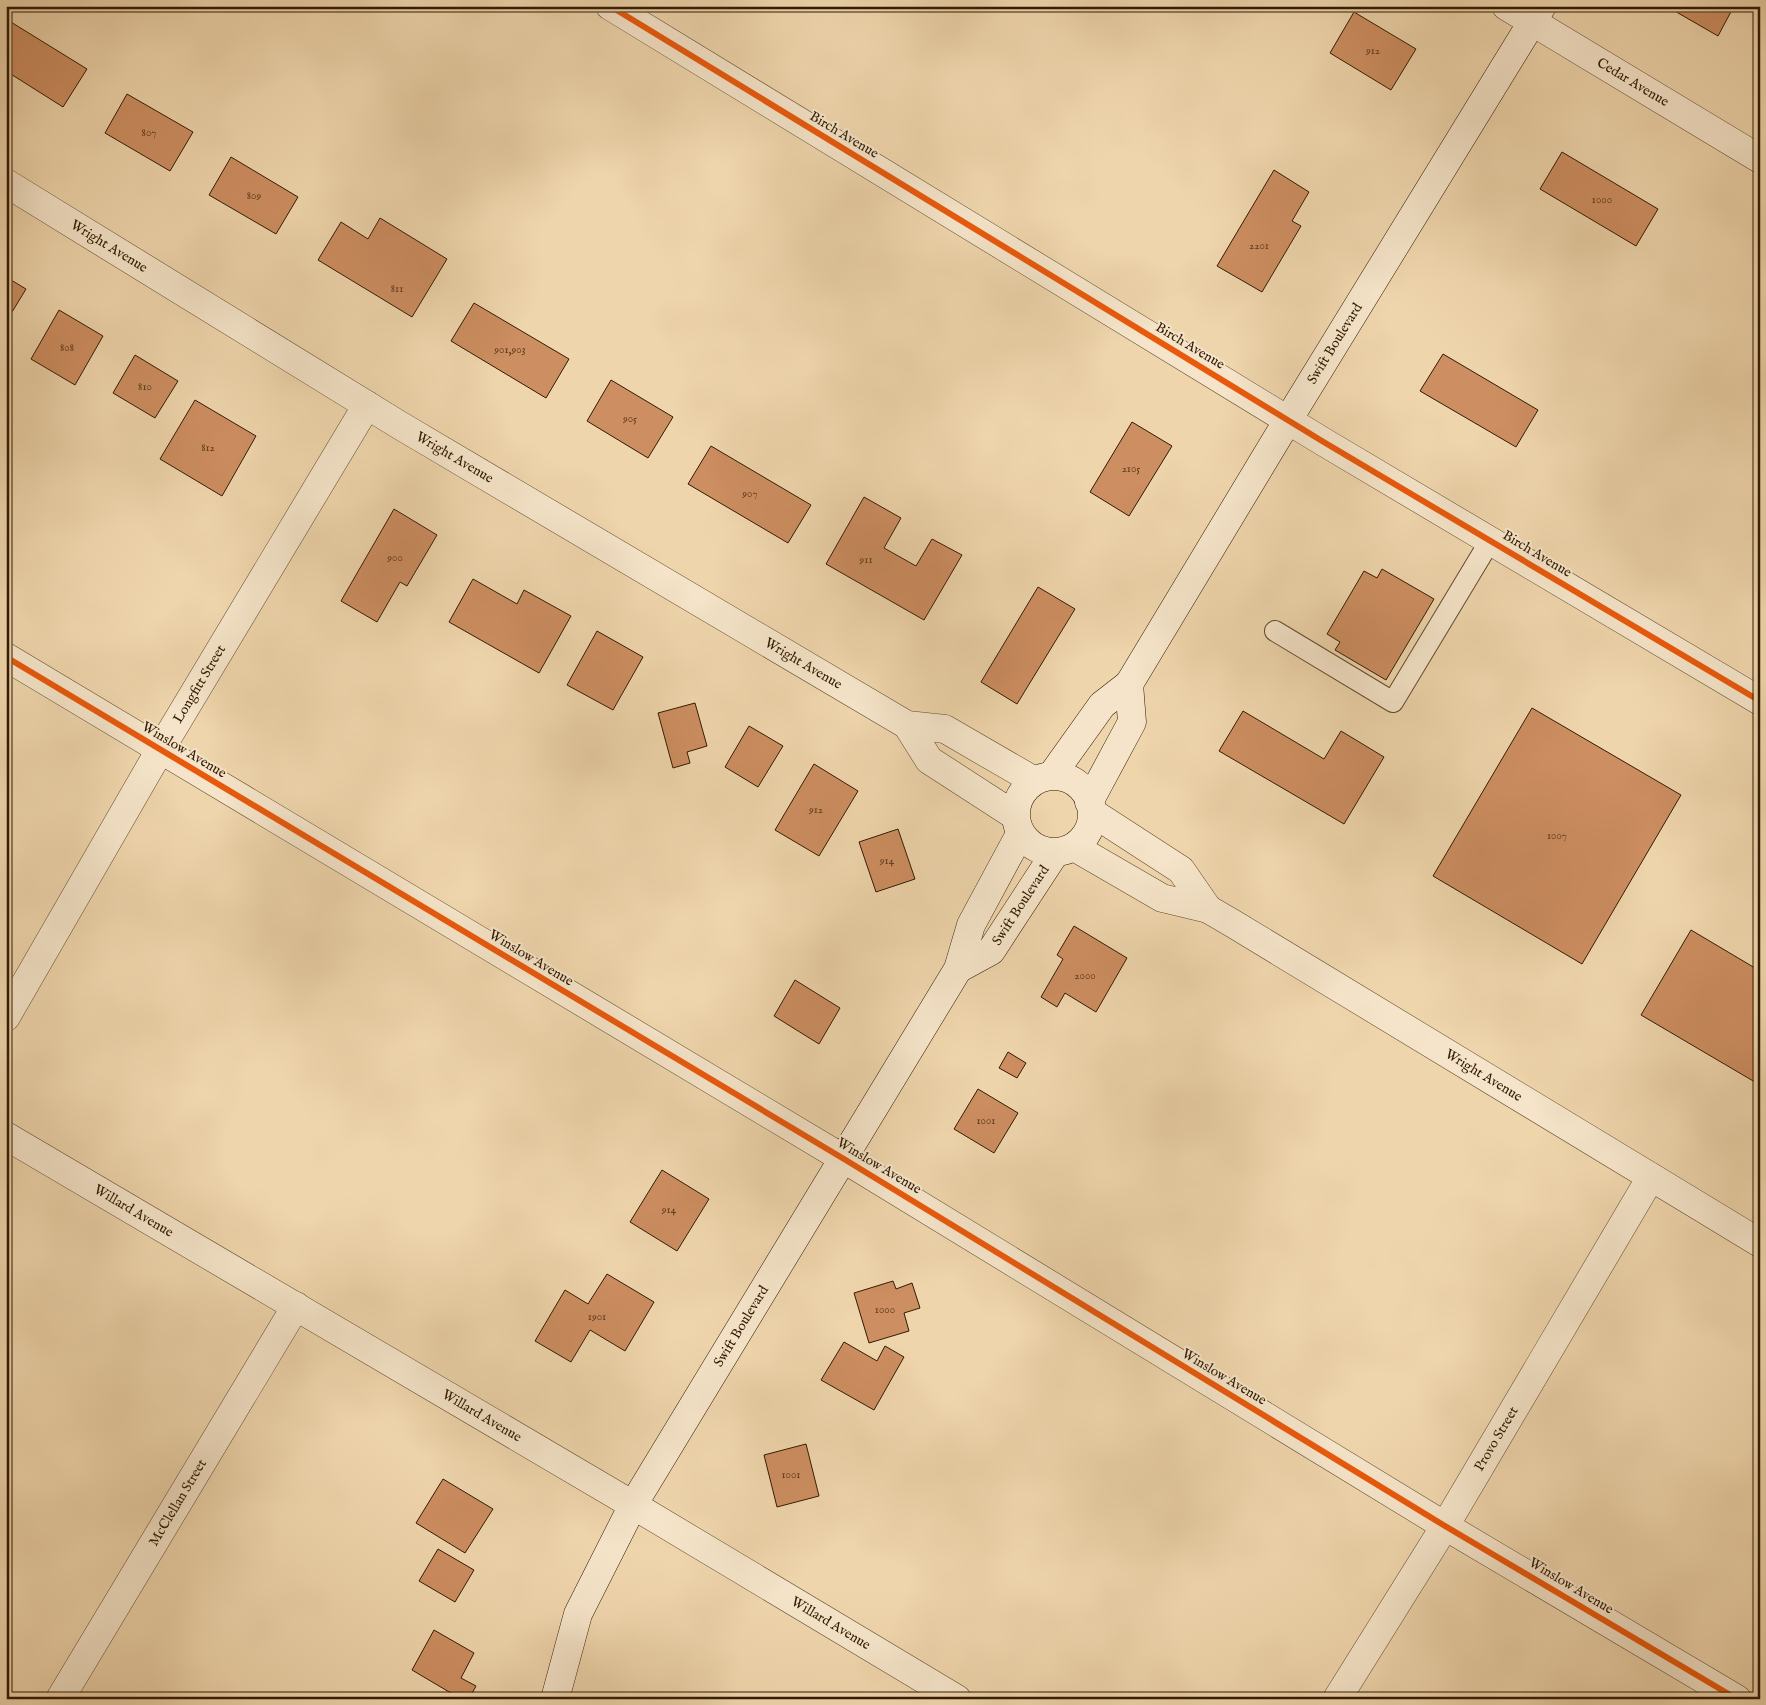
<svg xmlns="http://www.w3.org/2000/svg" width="1766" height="1705" font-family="'IM FELL English',serif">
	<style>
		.building { fill: #cd8e61; stroke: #311b02 }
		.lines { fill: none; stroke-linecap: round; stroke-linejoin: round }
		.service-casing { stroke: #604a2c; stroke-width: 22 }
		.minor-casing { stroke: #604a2c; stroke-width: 29 }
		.tertiary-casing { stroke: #604a2c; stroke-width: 29 }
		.secondary-casing { stroke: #311b02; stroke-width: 29 }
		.service { stroke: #f5e4c9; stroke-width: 20 }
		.minor { stroke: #f5e4c9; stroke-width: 28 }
		.tertiary { stroke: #f5e4c9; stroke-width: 28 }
		.secondary { stroke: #f5e4c9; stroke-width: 28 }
		.cycleway-casing { stroke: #f5e4c9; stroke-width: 9 }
		.cycleway { stroke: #e8590c; stroke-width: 6 }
		.labels { text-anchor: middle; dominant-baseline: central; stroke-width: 4; stroke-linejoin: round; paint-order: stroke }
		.number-label { font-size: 11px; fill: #58381a }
		.street-label { font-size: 14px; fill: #311b02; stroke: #f5e4c9 }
	</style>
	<rect width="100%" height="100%" fill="#efd5ac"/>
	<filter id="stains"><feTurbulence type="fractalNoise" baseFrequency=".004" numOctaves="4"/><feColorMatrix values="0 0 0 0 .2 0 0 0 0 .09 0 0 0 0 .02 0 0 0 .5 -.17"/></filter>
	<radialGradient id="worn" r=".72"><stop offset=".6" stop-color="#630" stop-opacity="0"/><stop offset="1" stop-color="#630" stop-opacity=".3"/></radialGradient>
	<path class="building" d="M1666,6H1734L1718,36Z
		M1354,12L1416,49L1391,90L1330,53Z
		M6,19L87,69L63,107L6,71Z
		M127,94L193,132L170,171L105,133Z
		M1562,152L1658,209L1636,246L1540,189Z
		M231,157L298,197L276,234L209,195Z
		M1274,170L1309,192L1292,221L1301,226L1262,292L1217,266Z
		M380,218L447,259L412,317L318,260L341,222L368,239Z
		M6,277L26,289L6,322Z
		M474,303L569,359L546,398L451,341Z
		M59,310L103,336L75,385L31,359Z
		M1443,354L1538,410L1516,447L1420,391Z
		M135,355L178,381L155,418L113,393Z
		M611,380L673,417L648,458L587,421Z
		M195,400L256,436L222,496L160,459Z
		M1132,422L1172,446L1129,516L1090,492Z
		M711,446L811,505L788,543L688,484Z
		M864,497L901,518L884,548L916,566L932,539L962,555L924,620L826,564Z
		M394,509L437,535L407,586L400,582L377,622L341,601Z
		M1382,569L1434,599L1386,680L1335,650L1340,642L1327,634L1364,571L1377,578Z
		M473,579L517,604L524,590L571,616L539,673L449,622Z
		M1038,587L1075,609L1017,704L981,682Z
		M597,631L643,657L613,710L567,685Z
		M695,703L707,746L687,752L690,763L673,768L658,713Z
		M1532,708L1681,795L1582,964L1433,876Z
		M1243,711L1324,759L1341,731L1384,757L1344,824L1219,751Z
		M749,726L783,746L758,787L725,767Z
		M814,764L858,791L819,856L775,830Z
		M898,829L915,879L876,892L859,842Z
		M1074,926L1127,958L1096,1012L1065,993L1057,1007L1041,997L1063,959L1057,955Z
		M1691,930L1760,971V1085L1641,1015Z
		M795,980L840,1008L819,1044L774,1016Z
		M1008,1052L1026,1063L1017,1078L999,1068Z
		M978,1089L1018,1113L994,1153L954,1129Z
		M662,1170L709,1199L677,1251L630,1222Z
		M607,1274L654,1302L625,1351L590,1330L571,1362L535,1341L565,1290L588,1304Z
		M893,1281L896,1289L912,1283L920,1308L904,1313L909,1331L869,1343L854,1293Z
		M844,1342L877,1361L885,1346L904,1357L874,1410L821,1380Z
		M806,1444L819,1496L777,1507L764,1455Z
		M443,1479L493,1509L465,1553L416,1523Z
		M438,1549L474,1570L455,1602L419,1581Z
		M434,1630L474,1653L461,1678L476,1686L469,1699H461L412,1670Z"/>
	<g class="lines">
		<defs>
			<path id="service" d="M1275,631L1393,702L1490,541"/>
			<g id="minor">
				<path d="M610,6L1322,441L1760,701"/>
				<path id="s1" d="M1506,6L1760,159"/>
				<path d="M6,657L844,1159L1445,1526L1737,1699"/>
				<path id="s2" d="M6,1017L160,750L367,405"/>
				<path id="s3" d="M6,1136L633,1505L957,1699"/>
				<path id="s4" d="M60,1699L296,1306"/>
				<path id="s5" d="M1337,1699L1445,1526L1651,1177"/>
			</g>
			<g id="tertiary">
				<path id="s6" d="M6,183L401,426L907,725L945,729L1033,780"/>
				<path d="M907,725L929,760L1014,815"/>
				<path d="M1093,813L1181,870L1208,909"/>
				<path id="s7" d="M1074,847L1162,898L1208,909L1232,923L1760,1243"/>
			</g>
			<g id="secondary">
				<path id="s8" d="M1052,775L1102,705L1129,684L1288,420L1542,6"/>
				<circle cx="1054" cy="814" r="38"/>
				<path d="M1089,802L1132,722L1129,684"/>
				<path id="s9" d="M958,969L991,951L1055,853"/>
				<path id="s10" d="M555,1699L578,1614L633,1505L958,969L971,925L1020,834"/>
			</g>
		</defs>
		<use href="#service" class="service-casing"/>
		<use href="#minor" class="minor-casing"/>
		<use href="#tertiary" class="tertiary-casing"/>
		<use href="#secondary" class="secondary-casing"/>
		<use href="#service" class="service"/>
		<use href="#minor" class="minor"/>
		<use href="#tertiary" class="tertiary"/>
		<use href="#secondary" class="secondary"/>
		<defs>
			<path id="cycleway" d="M610,6L1322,441L1760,701
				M6,657L844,1159L1445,1526L1737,1699"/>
		</defs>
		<use href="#cycleway" class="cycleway-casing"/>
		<use href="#cycleway" class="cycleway"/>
	</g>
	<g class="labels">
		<g class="number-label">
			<text x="1373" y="51">912</text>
			<text x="149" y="133">807</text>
			<text x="254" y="196">809</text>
			<text x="1602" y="200">1000</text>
			<text x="1259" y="246">2201</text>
			<text x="397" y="289">811</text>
			<text x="67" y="348">808</text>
			<text x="510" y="350">901,903</text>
			<text x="145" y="387">810</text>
			<text x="630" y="419">905</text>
			<text x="208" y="448">812</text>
			<text x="1131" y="469">2105</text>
			<text x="750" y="494">907</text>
			<text x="395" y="558">900</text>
			<text x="866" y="560">911</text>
			<text x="816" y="810">912</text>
			<text x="1557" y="836">1007</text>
			<text x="887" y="861">914</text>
			<text x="1085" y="976">2000</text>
			<text x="986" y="1121">1001</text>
			<text x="669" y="1210">914</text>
			<text x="885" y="1310">1000</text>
			<text x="597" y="1317">1901</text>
			<text x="791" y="1475">1001</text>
		</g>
		<g class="street-label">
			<text stroke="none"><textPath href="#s1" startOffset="148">Cedar Avenue</textPath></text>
			<text transform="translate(844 135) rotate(31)">Birch Avenue</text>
			<text stroke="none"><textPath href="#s6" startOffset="121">Wright Avenue</textPath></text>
			<text stroke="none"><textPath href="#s8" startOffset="518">Swift Boulevard</textPath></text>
			<text transform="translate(1190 346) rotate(31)">Birch Avenue</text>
			<text stroke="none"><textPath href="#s6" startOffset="526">Wright Avenue</textPath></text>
			<text transform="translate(1537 554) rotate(31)">Birch Avenue</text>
			<text stroke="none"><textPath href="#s6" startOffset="931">Wright Avenue</textPath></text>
			<text stroke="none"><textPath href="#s2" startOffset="385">Longfitt Street</textPath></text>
			<text transform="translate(184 750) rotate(31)">Winslow Avenue</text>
			<text stroke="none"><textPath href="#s9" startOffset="92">Swift Boulevard</textPath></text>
			<text transform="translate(531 958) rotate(31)">Winslow Avenue</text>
			<text stroke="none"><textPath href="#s7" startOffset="471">Wright Avenue</textPath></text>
			<text transform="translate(879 1166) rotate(31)">Winslow Avenue</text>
			<text stroke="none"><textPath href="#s3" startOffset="148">Willard Avenue</textPath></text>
			<text stroke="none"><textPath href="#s10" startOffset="419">Swift Boulevard</textPath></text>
			<text transform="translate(1224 1377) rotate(31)">Winslow Avenue</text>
			<text stroke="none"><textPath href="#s3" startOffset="552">Willard Avenue</textPath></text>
			<text stroke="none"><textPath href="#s5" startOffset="305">Provo Street</textPath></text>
			<text stroke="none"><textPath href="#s4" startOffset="229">McClellan Street</textPath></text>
			<text transform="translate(1571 1586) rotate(31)">Winslow Avenue</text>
			<text stroke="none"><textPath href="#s3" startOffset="958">Willard Avenue</textPath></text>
		</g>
	</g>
	<rect width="1766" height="1705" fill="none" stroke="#efd5ac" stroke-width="25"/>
	<rect x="8" y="8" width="1751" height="1690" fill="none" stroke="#311b02" stroke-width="2.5"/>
	<rect x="12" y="12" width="1741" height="1680" fill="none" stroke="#311b02"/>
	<rect width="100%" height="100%" filter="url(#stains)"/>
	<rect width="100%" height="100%" fill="url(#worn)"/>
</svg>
